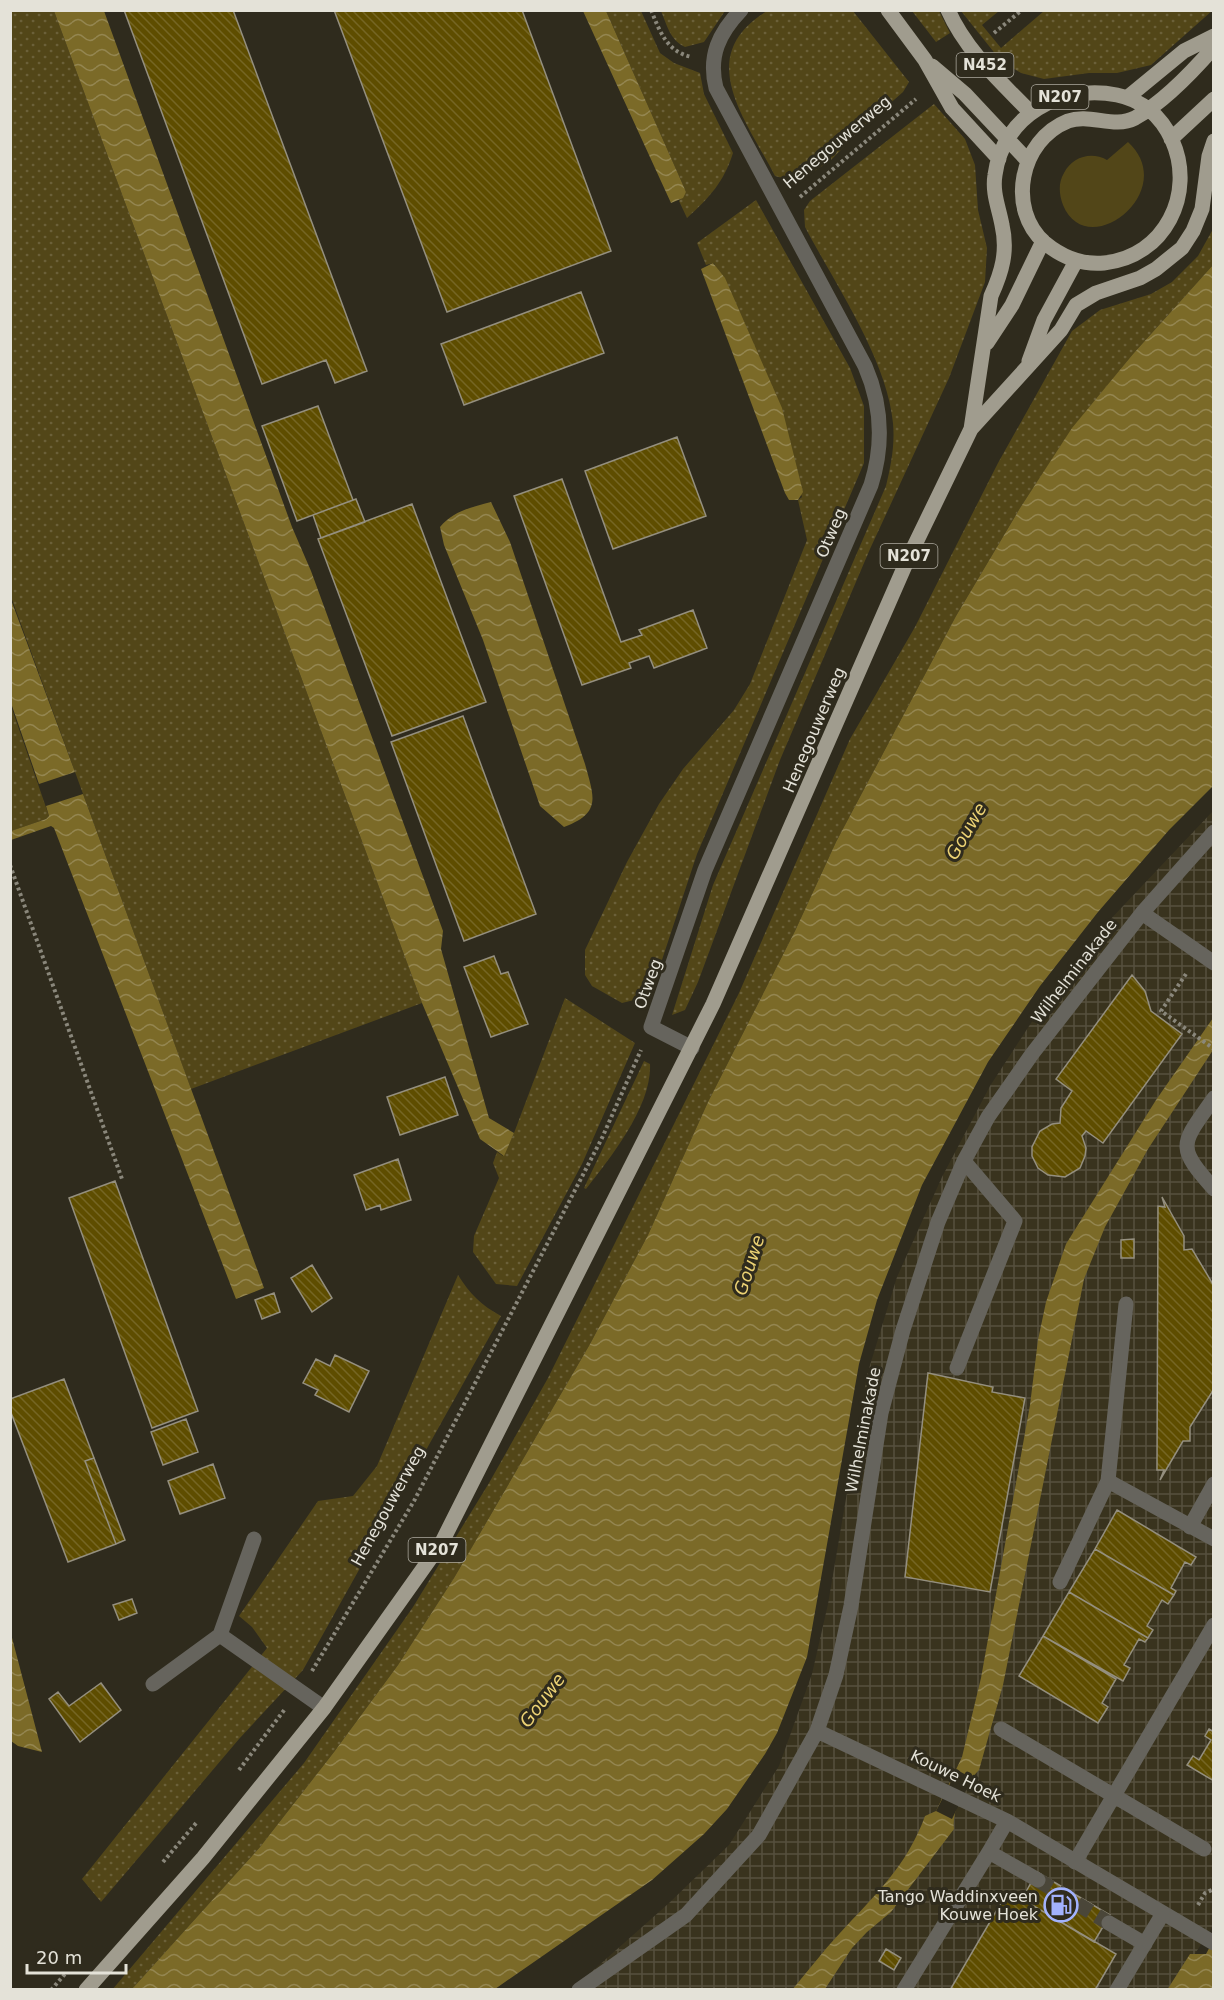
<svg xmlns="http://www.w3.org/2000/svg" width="1224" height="2000" font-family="'DejaVu Sans',sans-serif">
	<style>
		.industrial { fill: url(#industrial-grid) }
		.grass { fill: url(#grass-dots) }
		.garden { fill: #524618 }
		.water { fill: url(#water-waves) }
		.pier { fill: #2f2b1d }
		.building { fill: url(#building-back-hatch); stroke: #948f7f; stroke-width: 1.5 }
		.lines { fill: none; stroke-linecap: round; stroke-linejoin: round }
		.minor-tunnel { stroke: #4a4639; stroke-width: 15; stroke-dasharray: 15 8; stroke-linecap: butt }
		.path { stroke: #8a877b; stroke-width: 4; stroke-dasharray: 3 3; stroke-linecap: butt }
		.minor { stroke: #66645d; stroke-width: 15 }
		.major { stroke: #a09c8e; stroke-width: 15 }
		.labels { text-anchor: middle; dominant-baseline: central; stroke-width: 6; stroke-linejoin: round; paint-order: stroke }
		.shield { fill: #2f2b1d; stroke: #aeaba0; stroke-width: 1.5 }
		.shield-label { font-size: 15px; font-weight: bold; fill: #e4e2d8 }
		.street-label { font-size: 16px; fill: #e4e2d8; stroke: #2f2b1d }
		.poi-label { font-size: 16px; fill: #e4e2d8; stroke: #2f2b1d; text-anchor: end }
		.water-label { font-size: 18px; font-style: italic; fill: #ecd274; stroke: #2f2b1d }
	</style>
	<defs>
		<pattern id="industrial-grid" width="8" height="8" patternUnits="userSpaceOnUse" patternTransform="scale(1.5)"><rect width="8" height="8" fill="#39331e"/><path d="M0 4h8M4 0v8" fill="none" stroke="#56503e"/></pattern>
		<pattern id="grass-dots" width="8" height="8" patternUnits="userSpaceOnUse" patternTransform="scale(1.5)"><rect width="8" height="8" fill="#524618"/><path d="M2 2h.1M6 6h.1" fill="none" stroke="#6b6039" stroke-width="1.8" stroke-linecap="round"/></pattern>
		<pattern id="water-waves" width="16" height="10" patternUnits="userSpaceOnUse" patternTransform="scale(1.5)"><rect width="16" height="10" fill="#7b6a28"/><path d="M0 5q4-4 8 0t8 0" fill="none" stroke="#948651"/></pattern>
		<pattern id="building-back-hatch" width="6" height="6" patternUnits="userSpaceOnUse" patternTransform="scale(1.5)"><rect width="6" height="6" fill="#5e4d00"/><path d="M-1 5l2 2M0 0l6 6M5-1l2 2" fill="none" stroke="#756624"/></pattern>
	</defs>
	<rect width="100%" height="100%" fill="#2f2b1d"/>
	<path class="industrial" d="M1213,811V1926L1172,1989L571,1990L668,1904L729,1845L779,1766L812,1674L828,1604L867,1375L897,1277L942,1177L990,1086L1048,997L1106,924Z"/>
	<path class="grass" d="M1213,10L1151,65L1117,73H1089L1044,79L1021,73L1001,61L961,11H999L982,25L1001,48L1044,11Z
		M11,11H54L422,1003L191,1089L11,597Z
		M606,11H641L660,53L674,63L700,73L704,94L733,153C724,182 709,198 687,218L679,201L686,192L683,185Z
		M661,11H725L704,42L685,47C670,40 667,25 661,11Z
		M767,11H853L909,82L903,92L861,129L831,160L798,182L775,176C745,118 693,56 767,11Z
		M912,11H939L950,33L936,42Z
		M934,104L965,139L975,165L978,210L987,248L985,282L949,378L870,549L780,760L698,982L685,1010L672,1015L713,885L886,486C891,465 895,445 893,423C887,359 835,284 805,227L804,210L810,201Z
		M756,200L850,368L864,406V463L697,854L654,984L642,998L622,1003L592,986L585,975V950L627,862L659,804L683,769L734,710L750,684L807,540L798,500L802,497L714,263L706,265L697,243Z
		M1213,229V265L1133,354L1072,429L1020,508L956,616L836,842L795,931L708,1102L648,1235L590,1344L454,1578L398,1665L334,1752L260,1847L132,1989L112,1990L304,1763L413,1607L489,1483L548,1378L739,993L850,739L915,627L998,463L1072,331L1100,310L1151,294L1172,282L1198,256Z
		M10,703L49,816L46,819L11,831Z
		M565,998L635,1043L582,1164L517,1286L496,1284L473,1252L474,1236L499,1178L493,1163L497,1152L503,1156L514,1133Z
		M644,1061L650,1064C652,1106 611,1157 586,1189L584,1188Z
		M458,1275C470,1294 481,1305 501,1316L303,1670L239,1739L101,1902L82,1879L267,1648L252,1627L239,1616L318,1501L353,1496L377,1466Z"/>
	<path class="garden" d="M1128,142C1181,191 1087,264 1063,205C1059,194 1058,183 1064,173C1072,157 1091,151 1107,160Z"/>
	<path class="water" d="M54,11H104L292,527L311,571L443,931L441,949L489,1118L514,1133L504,1156L480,1139L422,1003Z
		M583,11H606L683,185L686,192L683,198L671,203Z
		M713,263L725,278L782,408L803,492L798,500H789L785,493L701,269Z
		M1213,265V786L1169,830L1098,912L1040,986L988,1062L922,1185L877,1300L859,1364L807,1657L777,1733L765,1754L727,1809L704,1834L652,1880L495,1989H132L260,1847L334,1752L398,1665L454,1578L590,1344L648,1235L708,1102L795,931L836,842L956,616L1020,508L1072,428L1133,354Z
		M491,502L510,542L585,764C594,797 602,813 564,827L540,806L483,640L444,545L440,527C453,511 472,507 491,502Z
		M10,597L75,772L39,784L11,703Z
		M83,794L264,1288L236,1299L54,828L51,826L11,840V831L46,819L49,816L46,806Z
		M1213,1018V1050L1148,1149L1105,1227L1084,1279L1003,1685L979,1770C966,1783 951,1811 954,1829L891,1912L867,1932L852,1948L825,1989L792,1990C808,1971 823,1951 840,1933C875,1895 907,1866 925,1816L936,1811L962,1757L981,1678L1030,1405L1038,1340L1046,1302L1066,1244L1156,1100Z
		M10,1634H11L42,1752L18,1746L11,1741Z
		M1213,1941V1989L1167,1990L1190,1954H1206Z"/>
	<path class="pier" d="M957,1770L972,1778L952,1819L936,1811Z"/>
	<path class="building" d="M124,10H233L367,371L335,383L326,360L262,384Z
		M334,10H522L611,251L447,312Z
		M581,292L604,353L464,405L441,344Z
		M318,406L353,500L297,521L262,426Z
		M677,437L706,516L613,549L585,471Z
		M562,479L621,642L642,635L639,630L693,610L707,648L654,668L649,656L629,663L631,668L582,685L514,496Z
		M356,499L365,522L321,538L313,515Z
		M412,504L486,702L392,736L318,539Z
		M463,716L536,914L464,941L391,742Z
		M494,956L501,974L508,972L528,1024L491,1037L464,967Z
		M1132,975L1145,991L1151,1011L1182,1034L1103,1143L1086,1131L1082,1136L1086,1148L1085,1156L1080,1168L1065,1177L1048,1175L1038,1168L1032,1156V1147L1040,1131L1052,1124L1060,1123L1061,1108L1072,1091L1056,1079Z
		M445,1077L458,1115L400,1135L387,1097Z
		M398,1159L411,1200L381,1210L380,1205L366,1210L354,1175Z
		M115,1181L198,1411L152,1428L69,1198Z
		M1162,1197L1184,1236V1250L1192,1249L1214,1286V1389L1190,1427V1441H1183L1160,1480L1164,1470H1157L1158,1206L1165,1207Z
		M1134,1239V1258H1121V1240Z
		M312,1265L332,1298L312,1312L291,1278Z
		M274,1293L280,1312L262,1319L255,1300Z
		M335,1355L369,1371L349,1412L315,1395L318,1390L303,1383L316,1359L330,1366Z
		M928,1373L993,1387L992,1392L1025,1398L990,1592L905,1577Z
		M64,1379L94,1458L85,1461L116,1544L68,1562L10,1410V1399Z
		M186,1419L198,1452L163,1465L151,1432Z
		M94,1458L125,1540L116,1544L85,1461Z
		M213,1464L225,1498L180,1514L168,1481Z
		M1117,1510L1196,1557L1191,1565L1185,1562L1171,1588L1176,1591L1174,1595L1095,1549Z
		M1095,1549L1174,1595L1168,1604L1162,1600L1147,1626L1153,1630L1148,1638L1069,1592Z
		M1069,1592L1148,1638L1145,1642L1139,1639L1124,1665L1130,1668L1123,1681L1043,1636Z
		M132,1599L137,1613L119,1620L113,1605Z
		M1043,1636L1116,1679L1102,1703L1108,1707L1098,1723L1019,1676Z
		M101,1683L121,1710L80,1742L49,1699L58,1692L69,1706Z
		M1209,1729L1214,1732V1781L1187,1765L1193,1756L1199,1760L1211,1740L1205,1736Z
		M1037,1872L1110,1915L1094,1942L1022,1899Z
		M1008,1891L1116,1954L1095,1990H950Z
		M886,1949L901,1958L894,1970L879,1961Z"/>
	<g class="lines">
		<path class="minor-tunnel" d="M1038,1880L1109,1923"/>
		<path class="path" d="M651,10C660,32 667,52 692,57
			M994,33L1022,10
			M800,197L916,99
			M10,865L122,1179
			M1186,974L1161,1011L1214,1049
			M312,1671L414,1501L602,1138L641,1050
			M239,1770L285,1709
			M163,1862L197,1822
			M1198,1905L1205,1893L1214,1889
			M51,1990L65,1974"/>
		<path class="minor" d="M1142,913L1214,963
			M692,1048L651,1027L705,870L871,485C884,444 882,405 865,366L716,88C708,56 719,33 741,10
			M1214,1098C1181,1145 1175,1145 1214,1189
			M1126,1304L1108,1481L1214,1539
			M957,1368L1015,1221L964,1161
			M1190,1527L1214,1484
			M1060,1582L1108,1481
			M220,1635L324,1708
			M153,1684L220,1635L254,1539
			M1001,1729L1204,1849
			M817,1731L1007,1821L1214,1943
			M1007,1821L989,1852L1038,1880
			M1075,1862L1214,1625
			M1109,1923L1145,1944
			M579,1990L686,1915L759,1835L817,1731L836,1675L851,1606L881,1413L903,1330L938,1222L964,1161L988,1117L1032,1054L1142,913L1214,832
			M904,1990L989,1852
			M1117,1990L1162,1915"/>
		<path class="major" d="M888,10L925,60L952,108L999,159
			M948,10C966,51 1001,82 1031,113
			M932,66L965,94L1028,161
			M1128,97L1184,51L1214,36
			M1171,139L1214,99
			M987,343L1012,305L1043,241
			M1029,361L1044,320L1076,261
			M971,429L991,296C1002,272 1008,251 1002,225C999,208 992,193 995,175C1003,115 1061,84 1117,95C1142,100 1161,116 1172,140C1196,193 1165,257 1104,263C1082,265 1062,257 1045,243C1006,209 1020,140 1068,121C1090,113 1114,129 1135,118C1162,103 1194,70 1214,47
			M86,1990L203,1858L324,1708L442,1542L713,1004L907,561L971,429L1061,330L1076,305L1096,293L1140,278L1156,269L1182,248L1193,231L1202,209L1209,156L1214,141"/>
	</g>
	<defs>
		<symbol id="fuel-ring" viewBox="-11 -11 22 22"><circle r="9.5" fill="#2f2b1d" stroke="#a2b2fd" stroke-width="1.5"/><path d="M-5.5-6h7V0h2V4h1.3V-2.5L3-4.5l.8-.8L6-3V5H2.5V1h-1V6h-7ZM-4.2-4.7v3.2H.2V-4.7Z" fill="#a2b2fd"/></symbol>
	</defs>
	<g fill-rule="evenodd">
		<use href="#fuel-ring" x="1042" y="1886" width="38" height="38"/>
	</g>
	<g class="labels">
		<g class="shield">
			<rect x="956.5" y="53" width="57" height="24" rx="4.5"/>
			<rect x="1031.5" y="85" width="57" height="24" rx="4.5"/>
			<rect x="880.5" y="544" width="57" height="24" rx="4.5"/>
			<rect x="408.5" y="1538" width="57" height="24" rx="4.5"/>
		</g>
		<g class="shield-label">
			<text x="985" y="65">N452</text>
			<text x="1060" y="97">N207</text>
			<text x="909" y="556">N207</text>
			<text x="437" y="1550">N207</text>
		</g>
		<g class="street-label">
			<text transform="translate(837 142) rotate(-40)">Henegouwerweg</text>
			<text transform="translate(831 533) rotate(-67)">Otweg</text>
			<text transform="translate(814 730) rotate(-67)">Henegouwerweg</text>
			<text transform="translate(1074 971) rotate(-52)">Wilhelminakade</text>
			<text transform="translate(648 984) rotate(-70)">Otweg</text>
			<text transform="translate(863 1430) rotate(-79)">Wilhelminakade</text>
			<text transform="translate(388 1506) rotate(-61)">Henegouwerweg</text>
			<text transform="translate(956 1776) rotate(26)">Kouwe Hoek</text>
		</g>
		<g class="poi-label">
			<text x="1038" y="1896">Tango Waddinxveen<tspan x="1038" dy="18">Kouwe Hoek</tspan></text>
		</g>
		<g class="water-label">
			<text transform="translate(966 831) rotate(-60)">Gouwe</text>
			<text transform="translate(749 1265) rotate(-72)">Gouwe</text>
			<text transform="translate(542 1700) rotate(-53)">Gouwe</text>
		</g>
	</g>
	<rect width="1224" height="2000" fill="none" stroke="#e4e2d8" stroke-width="24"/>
	<path d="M27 1964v9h99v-9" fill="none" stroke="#e4e2d8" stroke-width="3"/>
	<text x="36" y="1964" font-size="18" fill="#e4e2d8" stroke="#2f2b1d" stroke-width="4.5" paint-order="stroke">20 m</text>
</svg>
